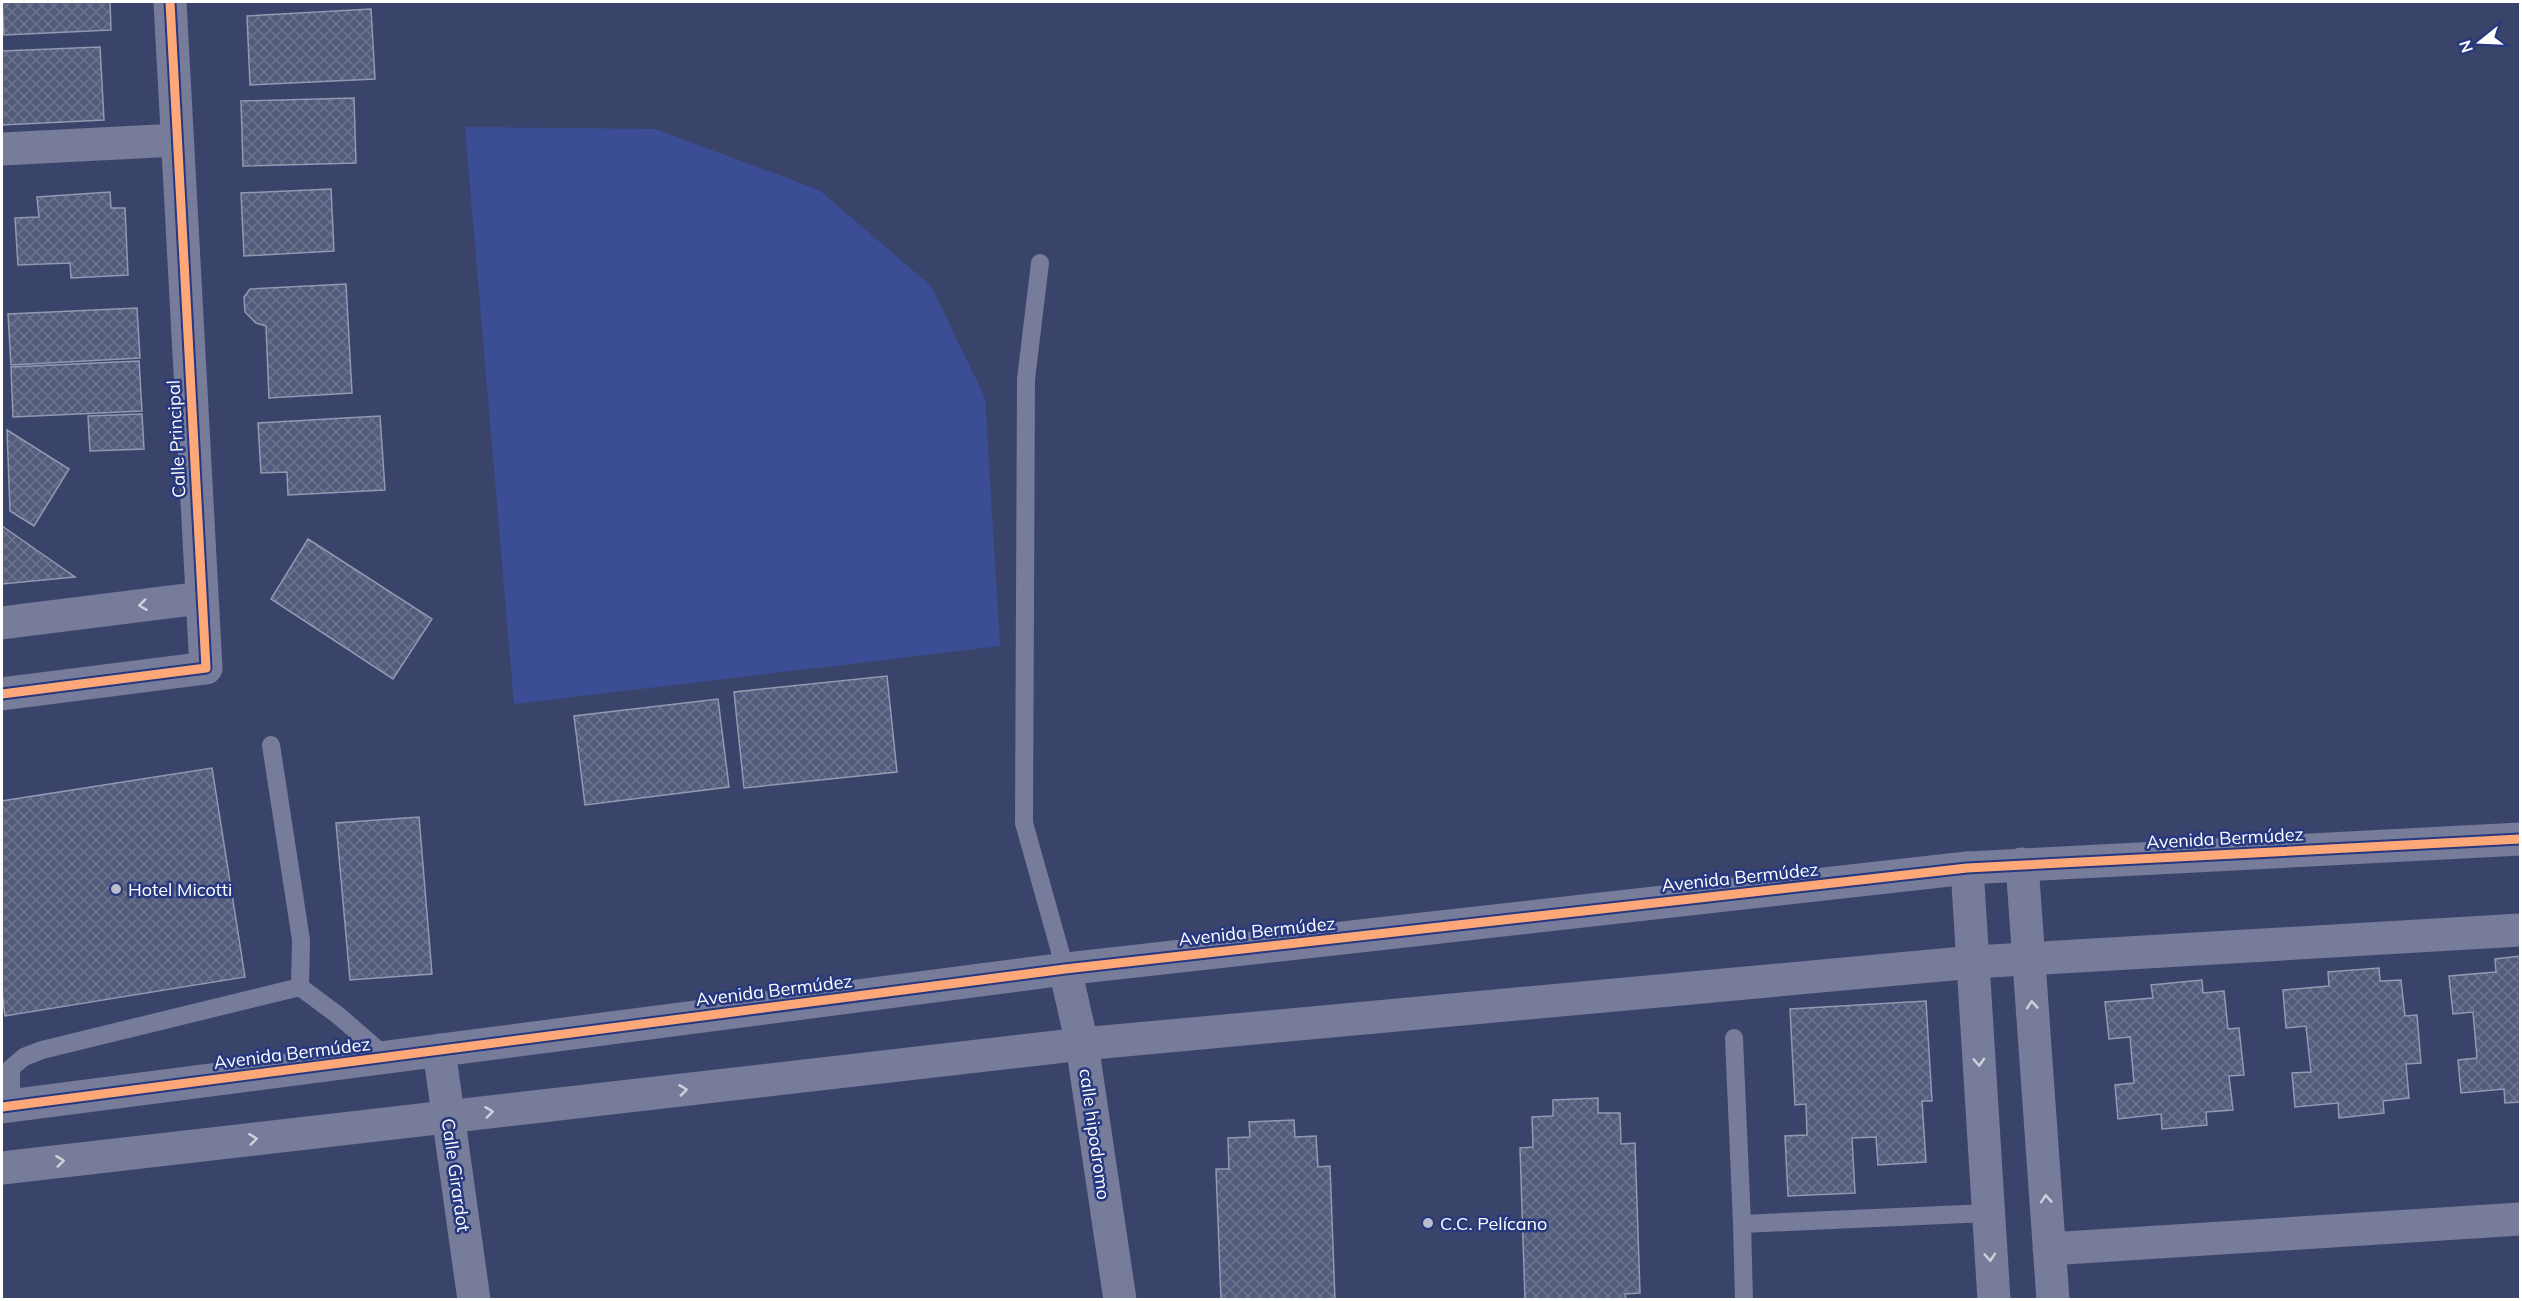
<svg xmlns="http://www.w3.org/2000/svg" width="2522" height="1301" font-family="Mulish,sans-serif">
	<style>
		.pitch { fill: #3b4e95 }
		.building { fill: url(#building-cross-hatch); stroke: #9399b0; stroke-width: 1.5 }
		.lines { fill: none; stroke-linecap: round; stroke-linejoin: round }
		.service { stroke: #767c99; stroke-width: 18 }
		.minor { stroke: #767c99; stroke-width: 33 }
		.tertiary { stroke: #767c99; stroke-width: 33 }
		.cycleway-casing { stroke: #26387f; stroke-width: 13 }
		.cycleway { stroke: #fea87a; stroke-width: 9 }
		.oneway { stroke: #cfd1db }
		.poi-dot { fill: #babecb; stroke: #26387f; stroke-width: 2 }
		.labels { text-anchor: middle; dominant-baseline: central; stroke-width: 5; stroke-linejoin: round; paint-order: stroke }
		.street-label { font-size: 18px; fill: #fff; stroke: #26387f }
		.poi-label { font-size: 18px; fill: #fff; stroke: #26387f; text-anchor: start }
	</style>
	<defs>
		<pattern id="building-cross-hatch" width="8" height="8" patternUnits="userSpaceOnUse" patternTransform="scale(1.5)"><rect width="8" height="8" fill="#535c7b"/><path d="M0 0l8 8M0 8l8-8" fill="none" stroke="#6d748f"/></pattern>
	</defs>
	<rect width="100%" height="100%" fill="#3a446b"/>
	<path class="pitch" d="M465,127L655,129L819,190L931,286L985,398L1000,646L514,704Z"/>
	<path class="building" d="M2,2H110L111,30L4,35Z
		M371,9L375,79L250,85L247,16Z
		M100,47L104,120L2,125V51Z
		M354,98L356,163L243,166L241,101Z
		M331,189L334,251L244,256L241,193Z
		M110,192L111,208H125L128,275L71,278L70,263L18,265L15,218L39,217L37,197Z
		M346,284L352,393L269,398L266,326L256,323L245,312L244,297L250,289Z
		M137,308L140,358L11,365L8,314Z
		M139,361L142,411L13,417L11,367Z
		M142,414L144,449L90,451L88,416Z
		M380,416L385,490L288,495L287,472L261,473L258,423Z
		M7,430L69,469L34,526L10,511Z
		M2,526L75,577L2,584Z
		M308,539L432,619L393,679L271,599Z
		M887,676L897,772L744,788L734,692Z
		M718,699L729,787L585,805L574,716Z
		M212,768L245,977L5,1016L2,991V801Z
		M419,817L432,974L350,980L336,823Z
		M2520,956V1102L2505,1103L2504,1089L2461,1093L2458,1060L2477,1058L2473,1012L2453,1014L2449,976L2496,972L2495,959Z
		M2379,968L2380,981L2401,980L2405,1016L2417,1015L2421,1063L2406,1064L2409,1098L2383,1101L2384,1113L2339,1118L2338,1103L2295,1107L2292,1073L2311,1072L2306,1026L2286,1028L2283,990L2329,986L2328,972Z
		M2202,980L2203,993L2224,991L2228,1029L2239,1028L2244,1075L2229,1076L2233,1110L2206,1112L2207,1125L2162,1129L2161,1114L2118,1119L2115,1085L2134,1083L2130,1037L2109,1039L2105,1002L2153,998L2151,985Z
		M1926,1001L1932,1101H1922L1926,1162L1878,1165L1876,1137L1852,1138L1855,1193L1788,1196L1785,1136L1807,1135L1806,1104L1795,1105L1790,1009Z
		M1598,1098V1113H1620L1621,1144L1635,1143L1640,1293L1625,1294L1626,1300H1525L1520,1148L1533,1147L1532,1117L1553,1116V1100Z
		M1294,1120L1295,1137L1316,1136L1318,1167L1330,1166L1335,1300H1221L1216,1169H1229L1228,1138L1250,1137L1249,1122Z"/>
	<g class="lines">
		<path class="service" d="M1040,263L1026,379L1024,823L1065,969
			M271,745L301,940L300,987
			M1734,1038L1742,1224
			M11,1106V1068L24,1057L42,1050L300,987L339,1016L386,1057
			M1744,1300L1742,1224L1987,1213"/>
		<path class="minor" d="M2,149L177,140
			M2,623L201,598
			M2,694L206,668L170,2
			M2022,864L2053,1300
			M1967,868L1994,1300
			M1065,969L1082,1044L1120,1300
			M439,1050L474,1300
			M2049,1249L2520,1219"/>
		<path class="tertiary" d="M2,1107L1065,969L1967,868L2520,839
			M2,1168L1082,1044L1974,962L2520,930"/>
		<defs>
			<path id="cycleway" d="M2,694L206,668L170,2
				M2,1107L1065,969L1967,868L2520,839"/>
		</defs>
		<use href="#cycleway" class="cycleway-casing"/>
		<use href="#cycleway" class="cycleway"/>
	</g>
	<defs><path id="oneway-chevron" d="M-2-3.5L2.5 0L-2 3.5" fill="none" stroke-width="1.6" stroke-linecap="round" stroke-linejoin="round" transform="scale(1.5)"/></defs>
	<g class="oneway">
		<use href="#oneway-chevron" transform="translate(143 605) rotate(173)"/>
		<use href="#oneway-chevron" transform="translate(2032 1005) rotate(-94)"/>
		<use href="#oneway-chevron" transform="translate(1979 1062) rotate(87)"/>
		<use href="#oneway-chevron" transform="translate(683 1090) rotate(-7)"/>
		<use href="#oneway-chevron" transform="translate(489 1112) rotate(-7)"/>
		<use href="#oneway-chevron" transform="translate(253 1139) rotate(-7)"/>
		<use href="#oneway-chevron" transform="translate(60 1161) rotate(-7)"/>
		<use href="#oneway-chevron" transform="translate(2046 1199) rotate(-94)"/>
		<use href="#oneway-chevron" transform="translate(1990 1257) rotate(86)"/>
	</g>
	<g class="poi-dot">
		<circle cx="116" cy="889" r="6"/>
		<circle cx="1428" cy="1223" r="6"/>
	</g>
	<g class="labels">
		<g class="street-label">
			<text transform="translate(176 439) rotate(-93)">Calle Principal</text>
			<text transform="translate(2225 838) rotate(-3)">Avenida Bermúdez</text>
			<text transform="translate(1740 877) rotate(-6)">Avenida Bermúdez</text>
			<text transform="translate(1257 931) rotate(-6)">Avenida Bermúdez</text>
			<text transform="translate(774 990) rotate(-7)">Avenida Bermúdez</text>
			<text transform="translate(292 1053) rotate(-7)">Avenida Bermúdez</text>
			<text transform="translate(1095 1134) rotate(82)">calle hipodromo</text>
			<text transform="translate(456 1175) rotate(82)">Calle Girardot</text>
		</g>
		<g class="poi-label">
			<text x="128" y="889">Hotel Micotti</text>
			<text x="1440" y="1223">C.C. Pelícano</text>
		</g>
	</g>
	<rect width="2522" height="1301" fill="none" stroke="#ffffff" stroke-width="6"/>
	<g transform="translate(2480 42) rotate(252)" stroke="#26387f" stroke-width="4.5" paint-order="stroke">
	<path d="M0-4.5L10 22L0 15L-10 22Z" fill="#ffffff"/>
	<text y="-9" font-size="16" font-weight="bold" text-anchor="middle" fill="#ffffff">N</text>
	</g>
</svg>
